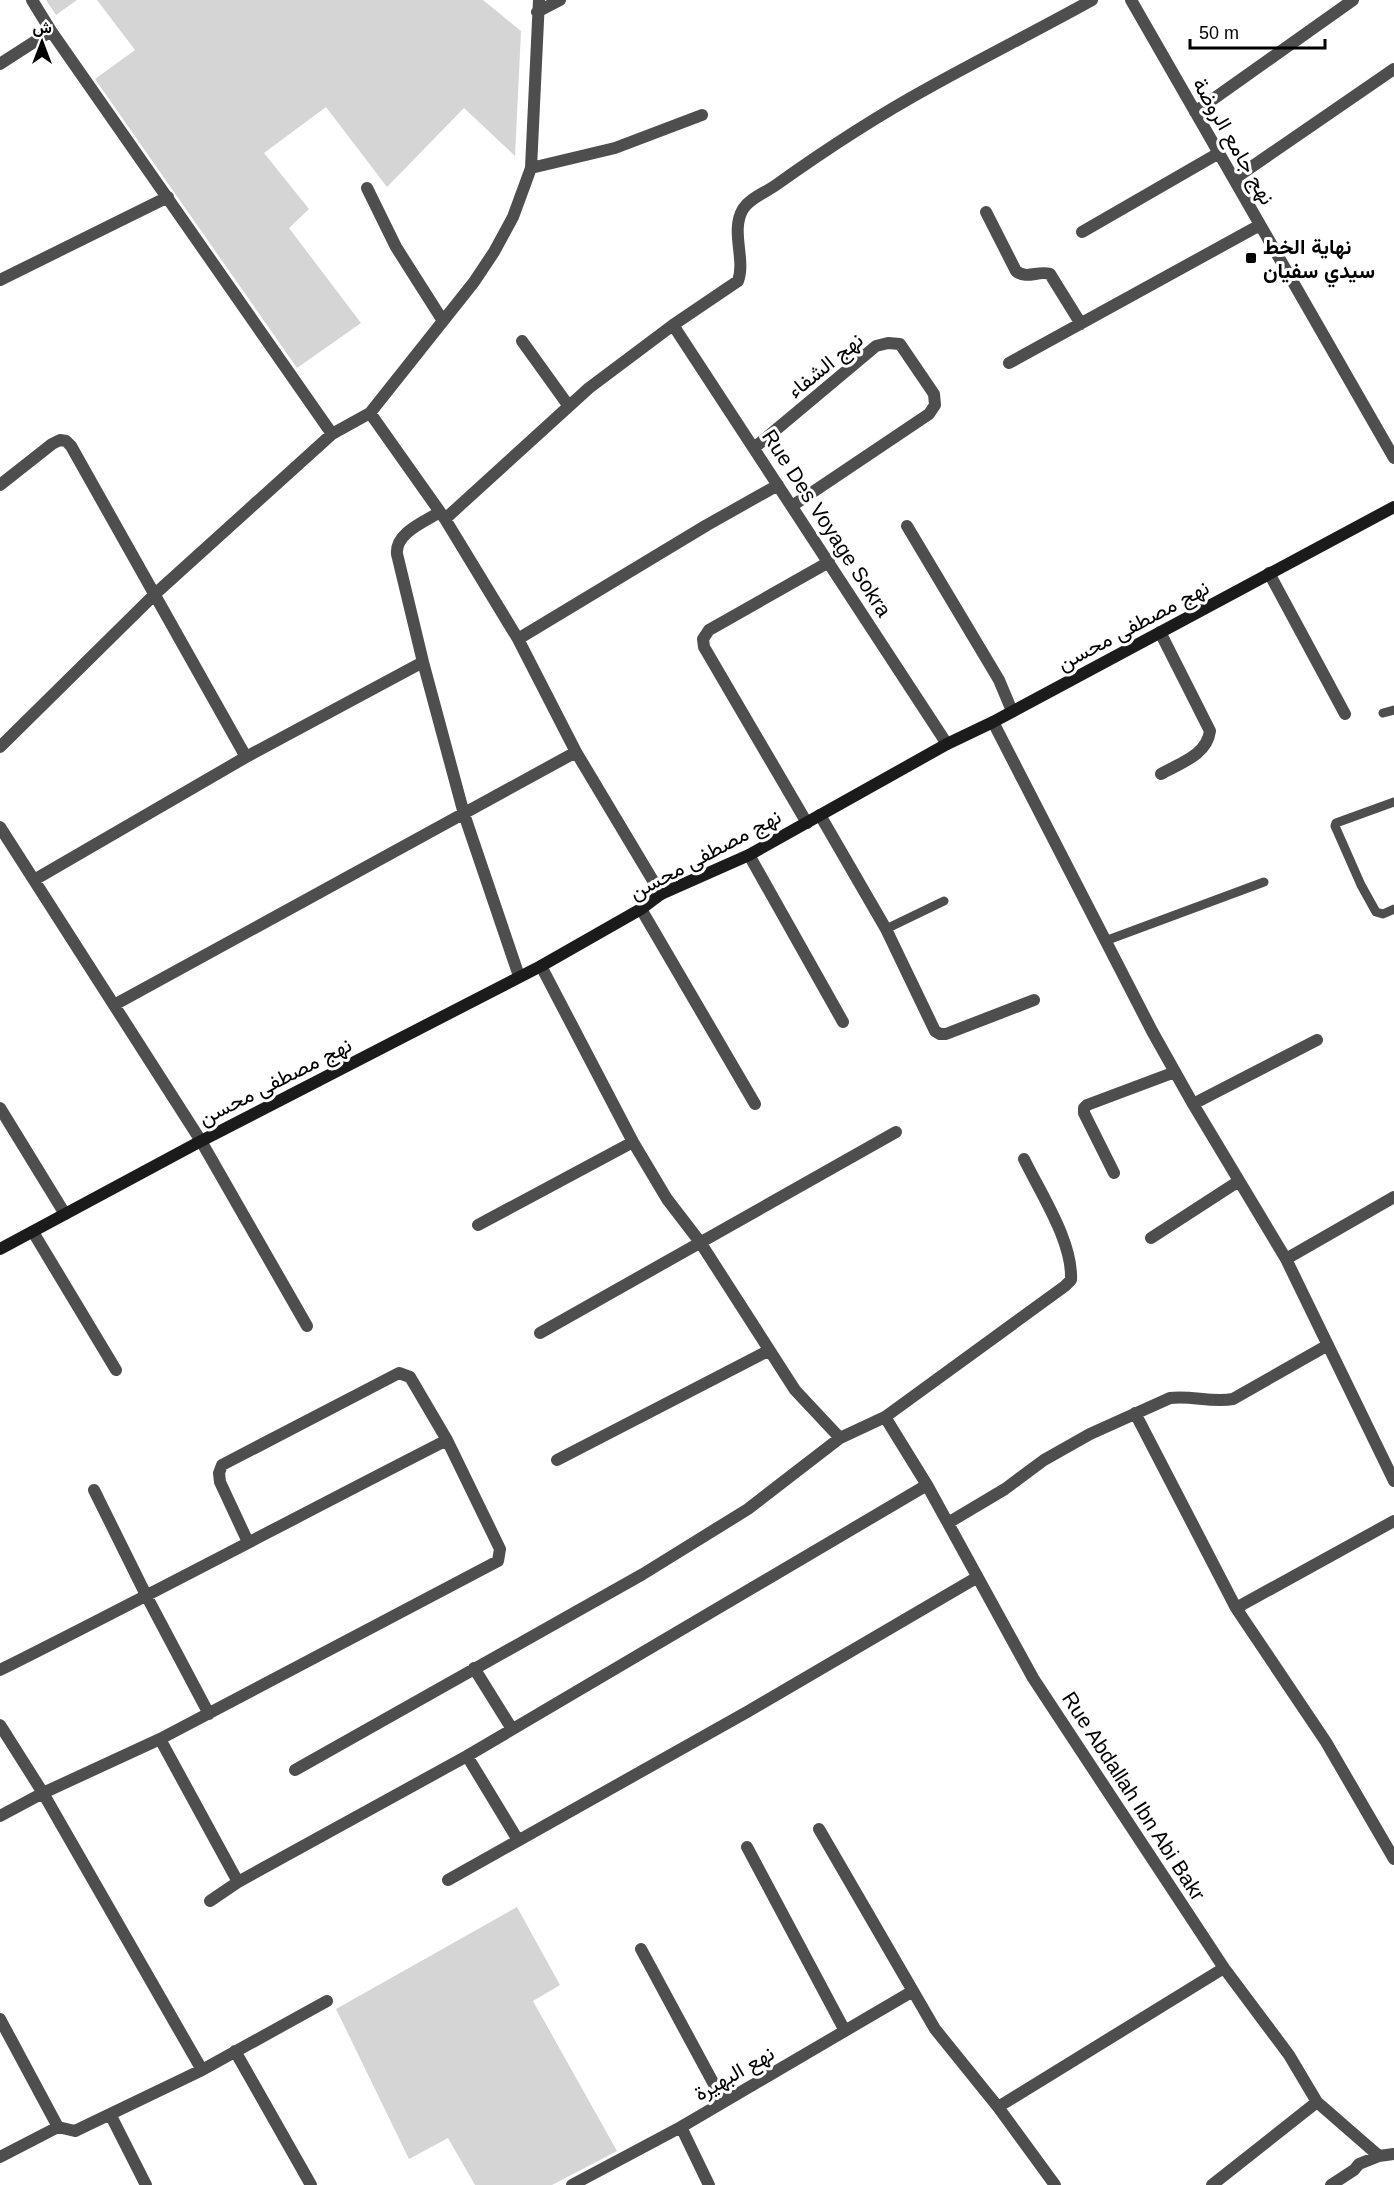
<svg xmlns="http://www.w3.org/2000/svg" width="1394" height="2185" font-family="Arial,Vazirmatn,sans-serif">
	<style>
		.green { fill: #d5d5d5 }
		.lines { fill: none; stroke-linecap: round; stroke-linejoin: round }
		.lane { stroke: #4e4e4e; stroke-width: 9 }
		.street { stroke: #4e4e4e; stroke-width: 12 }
		.secondary { stroke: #1b1b1b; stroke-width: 12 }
		.poi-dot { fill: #000; stroke: #fff; stroke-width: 2 }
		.labels { text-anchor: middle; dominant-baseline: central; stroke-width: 6; stroke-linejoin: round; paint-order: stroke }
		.street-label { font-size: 21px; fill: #000; stroke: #fff }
		.poi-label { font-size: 21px; font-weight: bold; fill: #000; stroke: #fff; text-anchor: start }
	</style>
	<rect width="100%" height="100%" fill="#fff"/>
	<path class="green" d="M46,0H77L56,15Z
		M97,0H483L521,31L515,156L464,108L387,187L326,107L264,153L309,209L289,228L361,323L297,368L95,79L135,50Z
		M517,1907L560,1985L533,2001L617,2151L552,2185H475L448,2138L409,2159L336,2009Z"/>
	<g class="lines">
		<path class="lane" d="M1383,713L1394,710
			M1394,802L1336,823L1335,826L1361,885L1376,912L1383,914L1394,909
			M886,929L944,901
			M1105,941L1264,882"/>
		<path class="street" d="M32,0L51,31L332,434
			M1131,0L1394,458
			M537,12L560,0
			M0,64L51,31
			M1195,112L1353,0
			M531,168L615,148L702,115
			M1234,179L1394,69
			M367,188L396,247L443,321
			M986,212L1016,271C1027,280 1038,270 1050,274L1081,324
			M1082,232L1219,153
			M0,280L168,197
			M673,325L947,744
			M522,341L568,405
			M1009,363L1260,225
			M370,413L445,519L518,639L576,752L661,894
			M754,448L876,346L888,343L900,344L934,394L935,405L929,414L792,506
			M0,485L52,444L60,440L66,441L71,446L246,757
			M440,512C424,522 395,533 397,554L423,662L464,814L519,976
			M445,519L589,388L673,325L738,281C746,259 730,231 743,209C750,198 765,193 776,185C825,150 877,116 930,87C984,57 1038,30 1092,0
			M907,526L999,680L1012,711
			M1269,573L1345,714
			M1160,632L1210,731C1207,755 1180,763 1161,774
			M518,639L707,525L778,485
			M993,722L1152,1031L1193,1104L1286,1259L1394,1481
			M0,747L155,594L332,434L370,413L474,282L494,252L513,217L531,168L539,0
			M820,815L886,929L935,1031L940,1034H946L1034,1000
			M807,823L704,647L703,639L709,630L829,562
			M0,827L201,1141L307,1326
			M749,855L843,1022
			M34,880L246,757L423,662
			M641,909L755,1104
			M541,966L633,1142L667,1199L700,1242L795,1390L840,1438
			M114,1005L576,752
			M1193,1104L1317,1040
			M0,1108L65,1214
			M1114,1173L1084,1113V1108L1087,1105L1175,1072
			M478,1225L633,1142
			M33,1232L116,1370
			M1151,1238L1239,1181
			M1286,1259L1394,1197
			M540,1333L896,1132
			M1135,1413L1236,1608L1326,1742L1394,1859
			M885,1417L927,1485L1033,1678L1224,1968L1289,2055L1317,2102L1379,2156
			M557,1460L768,1351
			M94,1490L147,1597L209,1714
			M948,1523L1005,1489L1044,1460L1090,1434L1170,1398C1191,1395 1211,1403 1233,1399L1328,1345
			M1236,1608L1394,1521
			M474,1668L512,1729
			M0,1670C150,1595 298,1516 447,1440
			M0,1725L43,1793L202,2070
			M160,1739L238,1882
			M467,1756L518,1840
			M295,1770L643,1574L748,1509L840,1438L885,1417L1065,1286L1071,1280C1073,1242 1041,1194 1024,1159
			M0,1816L43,1793L160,1739L498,1561L500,1549L447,1440L410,1377L399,1373L222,1465L219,1473L220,1482L248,1542
			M819,1829L935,2029L998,2107L1055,2185
			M747,1847L845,2031
			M448,1880L747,1712L976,1578
			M210,1901L238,1882L467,1756L927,1485
			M641,1949L723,2101
			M0,2019L58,2127
			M235,2051L311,2185
			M998,2107L1224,1968
			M110,2114L146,2185
			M681,2127L709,2185
			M0,2157L58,2127L75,2131L202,2070L327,2001
			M572,2185L681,2127L913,1991
			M1212,2185L1317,2102
			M1331,2185L1354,2170L1359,2164L1379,2156L1394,2154"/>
		<path class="secondary" d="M0,1249L201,1141L541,966L641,909L661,894L749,855L947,744L993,722L1394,507"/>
	</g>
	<rect class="poi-dot" x="1245" y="252" width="12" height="12" rx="3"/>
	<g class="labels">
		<g class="street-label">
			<text transform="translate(1234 141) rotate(60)">نهج جامع الروضة</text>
			<text transform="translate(825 365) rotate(-39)">نهج الشفاء</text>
			<text transform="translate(827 523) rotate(57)">Rue Des Voyage Sokra</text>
			<text transform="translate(1133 625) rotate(-28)">نهج مصطفى محسن</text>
			<text transform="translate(705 854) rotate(-28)">نهج مصطفى محسن</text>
			<text transform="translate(275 1081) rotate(-27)">نهج مصطفى محسن</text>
			<text transform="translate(1134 1796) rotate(57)">Rue Abdallah Ibn Abi Bakr</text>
			<text transform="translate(734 2073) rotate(-30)">نهع البهيرة</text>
		</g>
		<g class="poi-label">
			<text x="1263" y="246">نهاية الخط<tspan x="1263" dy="24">سيدي سفيان</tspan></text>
		</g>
	</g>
	<g transform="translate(42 42)" stroke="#ffffff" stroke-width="4.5" paint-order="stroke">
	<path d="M0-4.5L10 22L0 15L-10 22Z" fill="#000000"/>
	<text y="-9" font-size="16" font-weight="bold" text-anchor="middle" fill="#000000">ش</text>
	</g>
	<path d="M1190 39v9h135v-9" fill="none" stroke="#000000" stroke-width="3"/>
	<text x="1199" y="39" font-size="18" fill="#000000" stroke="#ffffff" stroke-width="4.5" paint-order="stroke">50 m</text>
</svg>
